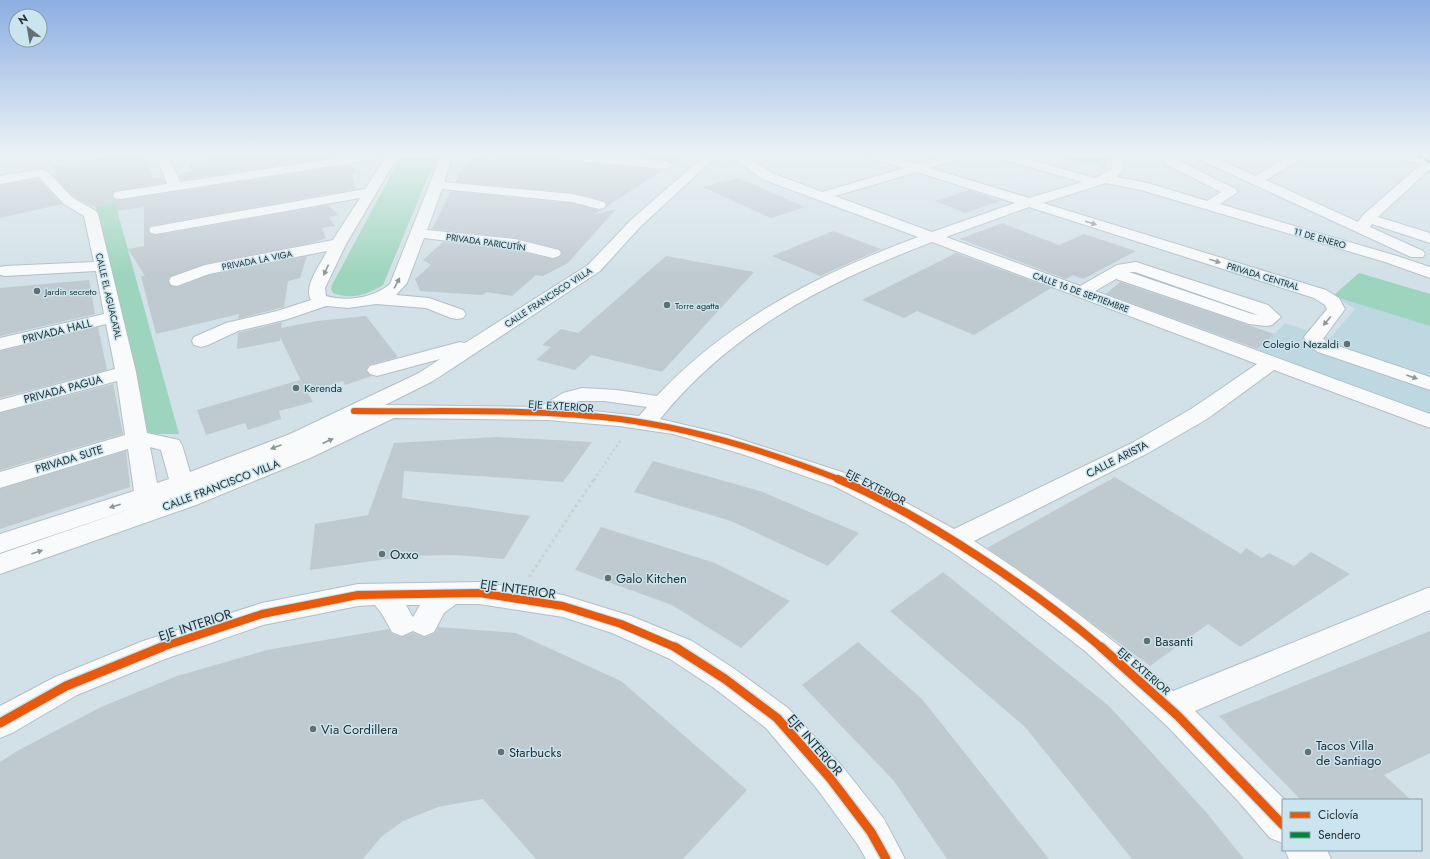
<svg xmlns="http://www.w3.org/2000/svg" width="1430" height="859" font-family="Jost,sans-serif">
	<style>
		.built { fill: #bed8e2 }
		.green { fill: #9dd4bd }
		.building { fill: #bfc9d0 }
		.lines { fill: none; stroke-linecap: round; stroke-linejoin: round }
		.minor-casing { stroke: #b3bfc4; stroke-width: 2 }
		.path-far1 { stroke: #cacfd1; stroke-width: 2.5; stroke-dasharray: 2 3; stroke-linecap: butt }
		.path { stroke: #cacfd1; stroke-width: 3; stroke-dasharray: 2.5 3.5; stroke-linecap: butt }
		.minor { fill: #f8fafb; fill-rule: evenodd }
		.quiet { stroke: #00873e; stroke-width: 3; stroke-dasharray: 6 3; stroke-linecap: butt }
		.cycleway-far2-casing { stroke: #cae5ef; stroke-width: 8 }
		.cycleway-far1-casing { stroke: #cae5ef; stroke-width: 10 }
		.cycleway-casing { stroke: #cae5ef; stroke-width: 12 }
		.cycleway-far2 { stroke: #e8590c; stroke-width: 6 }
		.cycleway-far1 { stroke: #e8590c; stroke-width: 8 }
		.cycleway { stroke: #e8590c; stroke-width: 9 }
		.oneway { fill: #8f9698 }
		.poi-dot { fill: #626f73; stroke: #cae5ef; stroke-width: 1.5 }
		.labels { text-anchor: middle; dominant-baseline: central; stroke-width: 3; stroke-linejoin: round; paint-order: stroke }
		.far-street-label { font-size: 9px; fill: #263134; stroke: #cae5ef }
		.far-poi-label { font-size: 9px; fill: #263134; stroke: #cae5ef; text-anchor: start }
		.street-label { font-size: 11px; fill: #263134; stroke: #cae5ef }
		.poi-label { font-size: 11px; fill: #263134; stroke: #cae5ef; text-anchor: end }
		.near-poi-label { font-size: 13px; fill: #263134; stroke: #cae5ef; text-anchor: start }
		.near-street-label { font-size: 13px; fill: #263134; stroke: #cae5ef }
	</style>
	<rect width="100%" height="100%" fill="#d2e1e7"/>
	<path class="built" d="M1359,273L1430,294V415L1258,350L1285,323L1330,338L1355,309L1333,296Z"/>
	<path class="green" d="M413,155H432L436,158L383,285C367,295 351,300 333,293L331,289L332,285L399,160Z
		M1054,155H1108L1105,168Z
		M115,203L179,434H147L96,207Z
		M1359,273L1430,294V326L1333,296Z"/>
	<path class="building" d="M118,155H143L153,178L163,177L165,183L115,191L112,196L115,199L120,200L350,165L356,172L351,173L356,189L150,226L148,229L150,234L156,235L328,205L339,215L329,217L335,226L322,228L326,238L312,243L205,264L170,276L168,280L171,286L178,287L209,275L307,256L300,278L288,281L284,307L238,319L239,314L156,334L141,276H145L128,249L144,246V207L117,211L115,203L96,207L89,205L74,197L52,174L56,173L51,167Z
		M205,155H343V156L181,180L178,174L191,171L190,164L209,162Z
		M506,155L553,158L558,160L663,170L606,207L607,204L604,201L573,193L456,182L462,167L472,158L499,161Z
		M607,155H683L672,163L666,160Z
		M738,178L805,207L771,218L703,187Z
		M38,179L62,204L0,218V185Z
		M969,190L1000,201L965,213L935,201Z
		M451,191L572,203L602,210L593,215L616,209L568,263L543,276L536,275L512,296L487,292L482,295L420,291L415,279L431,265L423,260L443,242L515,250L553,259L559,257L562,254L559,249L515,238L432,229Z
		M1002,223L1059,245L1084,234L1136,251L1083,279L1073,275L1066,279L960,239Z
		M833,231L881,249L820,276L772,256Z
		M956,253L1051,288L974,335L917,311L904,318L862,300Z
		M666,256L754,272L662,372L591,355L575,370L536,360L551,347L542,345L561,329L578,333Z
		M89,280L95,314L0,336V288Z
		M1120,282L1219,315L1274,334L1258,349L1106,294Z
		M366,316L398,357L369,365L366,370L372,376L345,385L343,381L307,392L313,402L279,411L281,419L248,430L245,423L206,435L197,410L300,380L303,385L280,337V341L237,349L238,333L282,322L281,328L317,321Z
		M98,327L107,370L0,398V351Z
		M113,384L123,434L0,470V413Z
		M497,437L592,442L563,482L404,471L402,498L530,516L504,559L456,555L408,556L310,570L315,524L368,515L394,443Z
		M126,451L130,487L0,529V489Z
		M653,461L760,491L859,533L828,566L731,521L634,492Z
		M1115,477L1241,554L1246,548L1262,558L1269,553L1294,566L1311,552L1350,574L1240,647L1208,624L1150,666L1052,593L987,548Z
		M601,527L715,563L790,601L741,648L672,605L575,570Z
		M943,572L1109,706L1206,812L1244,859H1132L1025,727L890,611Z
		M438,627L516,633L621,681L747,790L683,859H536L483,799L438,807L403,821L381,837L363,859H0V762L19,750L101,707L177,676L267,650L389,629L391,633L401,637L413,633L425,637L435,633Z
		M1430,631V753L1384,775L1411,800H1301L1219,716Z
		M858,642L922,699L1049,859H947L894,781L802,685Z"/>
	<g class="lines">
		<defs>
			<path id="minor" d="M156,155H168L180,182L357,155H384L378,159L120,199L115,198L113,195L115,192L167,184Z
				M390,155H404L394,163L346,244L325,288L326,296C347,302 373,298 390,284L440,158L438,155H450L452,157L444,182L573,194L604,202L606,205L604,208L599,209L572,202L442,189L427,230L515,239L559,250L561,253L559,256L553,258L515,249L424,238L407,283L396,295L429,298L463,310L466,314L463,318L457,319L451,318L426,308L376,304L348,308L326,306L288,319L238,331L208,345L201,347L194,345L192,341L194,337L226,323L277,311L311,300C303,286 321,264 327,251L209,274L177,286L171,285L169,281L171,277L205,265L333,240L360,198L156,234L151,233L149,230L151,227L365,189L385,158Z
				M552,155H593L666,161L672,165L666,169L558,159Z
				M705,155H718L641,226L600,271L433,381L385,405L540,407L563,393L582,388L617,390L657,396C729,319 821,273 918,237L762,179C757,175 732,157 730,155H745L772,173L822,192L904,168L872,158L870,155H887L917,164L948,155H966L964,158L930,168L1029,198L1082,182L1001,159L1000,155H1013L1095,178L1111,169L1113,155H1125L1123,170L1117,177L1148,183L1207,201L1221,192L1165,164L1163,155H1175V159L1236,189L1238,192L1220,204L1397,256L1430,267V278L1385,262L1141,190L1106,183L1043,203L1326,290L1339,298L1345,309L1323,339L1332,344L1430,377V390L1318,352L1308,346L1304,337L1327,309L1325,305L1314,298L1029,207L946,237L1080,286L1117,265L1136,262L1268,305L1281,317L1272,325L1266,326L1249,324L1116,279L1095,291L1430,414V428L1274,370L1207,419L1148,453L974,541C1044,586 1110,636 1173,691L1430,587V610L1195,711L1285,800H1283V843L1270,838L1238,801L1167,726L1085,651L997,583L952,552L905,523L836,487L742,454L673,434L619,426L547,420L394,418L310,458L196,505L0,574V554L136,507L0,553V534L134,491L128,449L0,488V472L125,435L117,381L0,412V400L115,369L106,324L0,350V338L104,314L96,271L5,276L0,275V267L5,266L94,262L84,216L64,204L39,177L0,184V176L42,169L46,170L73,198L96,211L98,214L136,372L147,433L179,440L182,445L190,472L290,434L419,373L440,359L377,376L370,374L367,370L370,366L460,342L465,343L588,265L631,220ZM917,172L1015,203L932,232L835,196ZM932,242L1257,364L1191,409L1132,443L954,529L874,485L842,472L727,435L660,419C732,330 827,282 932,242ZM1129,272H1135L1258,315L1252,314ZM579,401H604L647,407L639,416L566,408ZM150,447L161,450L169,479L157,483Z
				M1194,155H1209L1256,176L1290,155H1304L1302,158L1266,180L1358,222L1363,215L1421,164L1395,158L1393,155H1413L1430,158V169L1378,217L1430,233V243L1372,224L1370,227L1423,251L1425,254L1423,257H1411L1196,158Z
				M479,582L563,595L631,616L692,641L736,670L788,708L842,766L884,819L905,859H866L858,845L818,790L766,728L714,688L670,659L612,633L563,617L479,604H456L444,613L434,632L424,636L413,631L402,636L392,632L382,614L375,605L358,606L263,625L165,659L77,695L12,733L0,738V706L55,677L143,641L262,603L358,584ZM406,605H420L413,617L412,616Z
				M1285,850H1327L1331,859H1289Z"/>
		</defs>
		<use href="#minor" class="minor-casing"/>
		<path class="path-far1" d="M594,480L622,438"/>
		<path class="path" d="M529,577L594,479"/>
		<use href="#minor" class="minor"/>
		<path class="quiet" d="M1417,155L1430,162"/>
		<defs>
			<path id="cycleway-far2" d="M354,411C442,412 532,408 620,419C695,429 770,452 841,480"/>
			<path id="cycleway-far1" d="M838,479C872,493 904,511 936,530C994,565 1050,604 1102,648
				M159,648L262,614L358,595L479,593L563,606L621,624L677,648"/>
			<path id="cycleway" d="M675,647L725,679L777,718L830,778L871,832L886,859
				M1101,647L1178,716L1283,825
				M0,723L66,686L162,647"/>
		</defs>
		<use href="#cycleway-far2" class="cycleway-far2-casing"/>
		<use href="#cycleway-far1" class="cycleway-far1-casing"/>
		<use href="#cycleway" class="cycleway-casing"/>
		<use href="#cycleway-far2" class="cycleway-far2"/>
		<use href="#cycleway-far1" class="cycleway-far1"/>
		<use href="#cycleway" class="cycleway"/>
	</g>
	<defs><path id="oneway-solid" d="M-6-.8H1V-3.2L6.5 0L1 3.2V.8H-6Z"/></defs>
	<g class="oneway">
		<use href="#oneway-solid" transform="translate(1091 223) rotate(17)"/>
		<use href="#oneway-solid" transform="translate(1215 261) rotate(17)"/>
		<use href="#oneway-solid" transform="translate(326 270) rotate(115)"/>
		<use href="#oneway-solid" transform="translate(397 283) rotate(-62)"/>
		<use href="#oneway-solid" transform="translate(1327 321) rotate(130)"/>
		<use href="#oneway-solid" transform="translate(1412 377) rotate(19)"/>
		<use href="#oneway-solid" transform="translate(328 441) rotate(-25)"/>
		<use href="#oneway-solid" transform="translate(276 447) rotate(159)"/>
		<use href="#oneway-solid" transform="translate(115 506) rotate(162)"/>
		<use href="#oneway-solid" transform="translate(37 552) rotate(-19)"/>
	</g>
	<linearGradient id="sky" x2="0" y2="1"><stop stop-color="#8caee3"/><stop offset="0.56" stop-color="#ebf2f4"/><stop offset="1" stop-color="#ebf2f4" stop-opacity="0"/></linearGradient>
	<rect width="1430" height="275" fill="url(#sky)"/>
	<g class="poi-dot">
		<circle cx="37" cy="291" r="4"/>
		<circle cx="667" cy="305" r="4"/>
		<circle cx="1347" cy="344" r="4"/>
		<circle cx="296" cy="388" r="4"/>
		<circle cx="382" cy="554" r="4"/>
		<circle cx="608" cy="578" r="4"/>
		<circle cx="1147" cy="641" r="4"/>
		<circle cx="313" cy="729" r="4"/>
		<circle cx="501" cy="752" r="4"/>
		<circle cx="1308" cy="752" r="4"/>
	</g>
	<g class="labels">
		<g class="far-street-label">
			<text transform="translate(1320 238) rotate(16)">11 DE ENERO</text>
			<text transform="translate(486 242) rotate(8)">PRIVADA PARICUTÍN</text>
			<text transform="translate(257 260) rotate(-11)">PRIVADA LA VIGA</text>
			<text transform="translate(1263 276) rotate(17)">PRIVADA CENTRAL</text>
			<text transform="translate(1081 292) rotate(20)">CALLE 16 DE SEPTIEMBRE</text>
			<text transform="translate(109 296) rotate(77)">CALLE EL AGUACATAL</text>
			<text transform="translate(548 297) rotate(-33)">CALLE FRANCISCO VILLA</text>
		</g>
		<g class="far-poi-label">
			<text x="45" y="291">Jardin secreto</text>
			<text x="675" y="305">Torre agatta</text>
		</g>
		<g class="street-label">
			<text transform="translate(57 331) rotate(-14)">PRIVADA HALL</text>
			<text transform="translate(63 389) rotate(-15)">PRIVADA PAGUA</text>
			<text transform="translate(561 406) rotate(4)">EJE EXTERIOR</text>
			<text transform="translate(69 459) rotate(-17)">PRIVADA SUTE</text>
			<text transform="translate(1117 459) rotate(-27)">CALLE ARISTA</text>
			<text transform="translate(221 485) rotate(-21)">CALLE FRANCISCO VILLA</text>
			<text transform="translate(876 487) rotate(27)">EJE EXTERIOR</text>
			<text transform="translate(1144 671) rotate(41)">EJE EXTERIOR</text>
		</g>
		<g class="poi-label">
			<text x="1339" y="344">Colegio Nezaldi</text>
			<text x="304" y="388" text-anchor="start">Kerenda</text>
		</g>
		<g class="near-poi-label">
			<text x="390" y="554">Oxxo</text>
			<text x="616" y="578">Galo Kitchen</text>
			<text x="1155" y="641">Basanti</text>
			<text x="321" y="729">Via Cordillera</text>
			<text x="1316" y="745">Tacos Villa<tspan x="1316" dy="15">de Santiago</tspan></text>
			<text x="509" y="752">Starbucks</text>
		</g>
		<g class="near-street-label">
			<text transform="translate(518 589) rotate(8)">EJE INTERIOR</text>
			<text transform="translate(195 625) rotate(-18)">EJE INTERIOR</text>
			<text transform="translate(815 745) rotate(49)">EJE INTERIOR</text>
		</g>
	</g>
	<rect x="1282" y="799" width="140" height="52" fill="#cae5ef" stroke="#889da4"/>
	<rect x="1290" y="812" width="20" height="6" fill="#e8590c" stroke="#889da4"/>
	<text x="1318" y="819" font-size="12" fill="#263134">Ciclovía</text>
	<rect x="1290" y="832" width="20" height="6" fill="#00873e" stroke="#889da4"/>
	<text x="1318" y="839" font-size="12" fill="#263134">Sendero</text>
	<g transform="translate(28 28) rotate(329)"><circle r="19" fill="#cae5ef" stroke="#889da4"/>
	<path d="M0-3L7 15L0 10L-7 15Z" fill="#626f73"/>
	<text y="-6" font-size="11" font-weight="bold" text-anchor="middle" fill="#263134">N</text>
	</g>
</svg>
